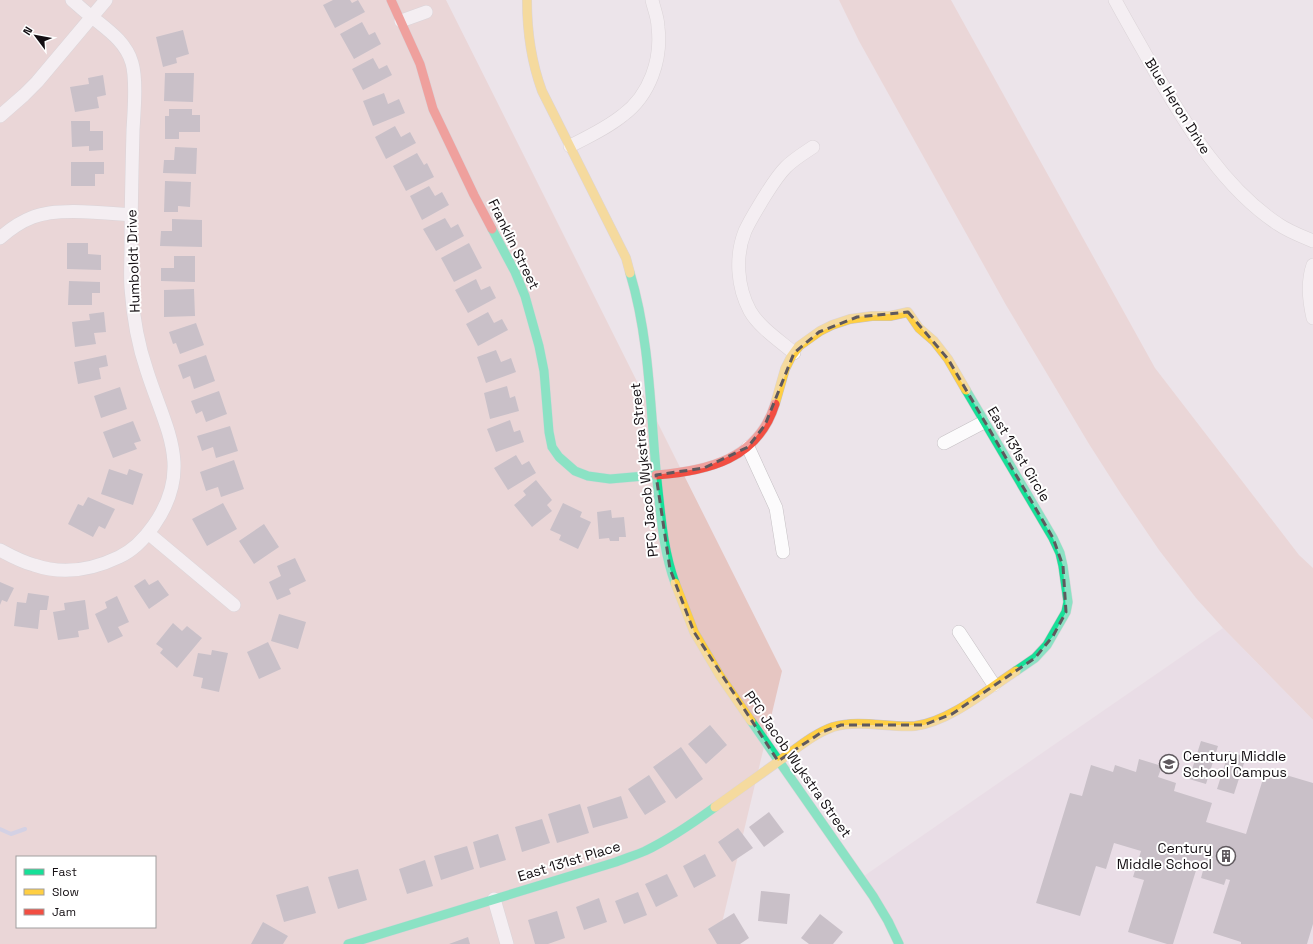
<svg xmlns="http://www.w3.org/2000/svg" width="1313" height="944" font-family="'Space Grotesk',sans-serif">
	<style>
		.built { fill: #e5d6e2 }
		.green { fill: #e6c6c2; fill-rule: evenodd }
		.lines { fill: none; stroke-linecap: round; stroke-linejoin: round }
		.stream { stroke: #b5bbdd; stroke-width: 4 }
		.building { fill: #9d96a1 }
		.street-casing { stroke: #c5c0c4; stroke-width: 14 }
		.fast-casing { stroke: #c5c0c4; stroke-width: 10 }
		.slow-casing { stroke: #c5c0c4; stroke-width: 10 }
		.jam-casing { stroke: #c5c0c4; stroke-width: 10 }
		.street { stroke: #fcfbfc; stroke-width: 13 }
		.fast { stroke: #16e098; stroke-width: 9 }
		.slow { stroke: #ffcf43; stroke-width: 9 }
		.jam { stroke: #f24e42; stroke-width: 9 }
		.marked { fill: none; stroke: #5f595e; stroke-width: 3; stroke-dasharray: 8 5; stroke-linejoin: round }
		.labels { text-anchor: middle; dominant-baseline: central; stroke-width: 4; stroke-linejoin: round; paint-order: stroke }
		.street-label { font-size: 14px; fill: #130e12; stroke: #fff }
		.poi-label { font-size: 14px; fill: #130e12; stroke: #fff; text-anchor: start }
	</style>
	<rect width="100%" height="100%" fill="#ece4ea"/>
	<path class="built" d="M1223,628L1313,720V944H899L861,878Z"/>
	<path class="green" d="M0,0H446L782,671L717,944H0ZM17,857H155V927H17Z
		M839,0H951L1155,368L1299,555L1313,568V720L1223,628L1196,598L1159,550L1121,494L1089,444L1006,305L859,41Z"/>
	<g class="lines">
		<path class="stream" d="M0,829L11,834L25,829"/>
	</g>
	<path class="building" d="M333,0H350L352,3L358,0L365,12L335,28L323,5Z
		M362,22L369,35L375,32L381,44L354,59L340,34Z
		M183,30L189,54L176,58L177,63L163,67L156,37Z
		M373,58L379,69L387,65L392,75L363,90L352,69Z
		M165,73H194L193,102L164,101Z
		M103,75L106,95L97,97L99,108L75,112L70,87L89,84L88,78Z
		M384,93L388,104L399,99L405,113L373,126L363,101Z
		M169,109H192V115H200V132H179V139H165V116H169Z
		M71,121H90V131H103V150L89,151V146L72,147Z
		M395,126L401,137L410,132L416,143L386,159L375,137Z
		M175,147L197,148L196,174L163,173L164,160H174Z
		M417,153L424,165L427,163L434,177L406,191L393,166Z
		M71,162H104V174H95V186H71Z
		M165,181L191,182L190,207L178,206V212H164Z
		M429,186L435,196L442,192L449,205L422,220L410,196Z
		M445,218L451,228L458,224L464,236L436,251L423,229Z
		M172,219L202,220V247L160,246L161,231H172Z
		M67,243H88V254L101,255V270L67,269Z
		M469,243L482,268L454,282L441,258Z
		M174,256H195V282L161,281V268H174Z
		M476,279L481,290L490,286L496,298L468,313L455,290Z
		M69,281L100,282V293H92V305H68Z
		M194,289L195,316L164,317V290Z
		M104,312L106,332L94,333L96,344L75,347L72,322L90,320L89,314Z
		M488,312L494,323L502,319L508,330L478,346L466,324Z
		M196,323L204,345L180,354L176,343L173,344L169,332Z
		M496,350L501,362L511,358L516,372L486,383L477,357Z
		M106,355L108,366L99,368L101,379L78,384L74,362Z
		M206,355L215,381L194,389L190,376L183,379L178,365Z
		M507,386L510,398L515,396L519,411L490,419L484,393Z
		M120,387L127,409L101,418L94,396Z
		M219,391L227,414L206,422L202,411L196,414L191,401Z
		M510,420L514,432L520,430L524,442L496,452L487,429Z
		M133,421L141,441L134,443L137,449L113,458L103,432Z
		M230,426L238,451L216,458L213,447L202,451L197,436Z
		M516,455L522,465L529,461L536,473L508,490L494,468Z
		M234,460L244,489L221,497L218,487L206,491L200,472Z
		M109,469L127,475L129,469L143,474L133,505L101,494Z
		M536,480L552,500L547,505L552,511L532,527L514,505L526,495L523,491Z
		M88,497L115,509L105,529L99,526L93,537L68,524L78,504L83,506Z
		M223,503L237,529L207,546L192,519Z
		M563,503L582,512L580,517L591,522L578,549L559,540L561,535L550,530Z
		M611,510L612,518L624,517L626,537H619V541H610L609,538L599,539L597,512Z
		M264,524L279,547L254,564L239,541Z
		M295,558L306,581L289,589L291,594L277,600L269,582L281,576L277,566Z
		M145,579L149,585L158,580L169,595L149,609L134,586Z
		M0,582L14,588L7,602L2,600L0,605Z
		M28,593L49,596L47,610H40L38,629L14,626L17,602L26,603Z
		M117,596L129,622L118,627L123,636L108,643L95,614L107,608L105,602Z
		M85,600L89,629L78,631L79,637L58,640L53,612L65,610L64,603Z
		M279,614L306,622L298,649L271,641Z
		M173,623L182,631L187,626L202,638L177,668L160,653L163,649L156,644Z
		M268,642L281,669L259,679L247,652Z
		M212,650L228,653L219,692L201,688L203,678L193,676L198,653L211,655Z
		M710,725L727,745L706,764L688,744Z
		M1201,741L1218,746L1206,784L1189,779Z
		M681,747L703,779L676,799L653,767Z
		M1229,751L1246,757L1234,794L1217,789Z
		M1139,759L1162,766L1158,777L1176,783L1174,791L1212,803L1206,822L1246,834L1266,769L1313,783V924L1307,944H1241V942L1213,933L1230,880L1226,879L1224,885L1201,878L1205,863L1199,861L1173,944H1167L1128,932L1144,880L1133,877L1141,851L1114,843L1106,869L1096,866L1080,916L1036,903L1070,793L1082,796L1091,765L1113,772L1115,765L1136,772Z
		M649,775L666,802L645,815L628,789Z
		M621,796L628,818L593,828L587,807Z
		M580,804L589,833L557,843L548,814Z
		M769,812L784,832L764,847L749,827Z
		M542,819L550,843L522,852L515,827Z
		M738,828L753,848L732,862L718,842Z
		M498,834L506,860L480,868L473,842Z
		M467,846L474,869L441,880L434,856Z
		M705,854L716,876L694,888L683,866Z
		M425,860L433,886L407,894L399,869Z
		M358,869L367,900L338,909L328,877Z
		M667,874L678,896L656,907L645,884Z
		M308,886L316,913L284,922L276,895Z
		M761,891L790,894L787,924L758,921Z
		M638,892L647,915L624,924L615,901Z
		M599,898L607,922L584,930L576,907Z
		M557,911L565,938L548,944H535L528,920Z
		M734,913L749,938L740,944H717L708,929Z
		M820,914L843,932L833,944H809L801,938Z
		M263,922L288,936L283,944H251Z
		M468,937L470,944H449Z"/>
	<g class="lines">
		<defs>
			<path id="street" d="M1115,0C1129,26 1144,51 1158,77C1190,131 1224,188 1278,224C1288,231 1301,236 1313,241
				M401,21L426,12
				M0,116L24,95L37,82L106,0
				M570,146C588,137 607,128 623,115C650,95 662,59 658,27C658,18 654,9 652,0
				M0,238C10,229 20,222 33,217C57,207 105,213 131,215
				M1313,265C1307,282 1309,301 1313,318
				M794,353C780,341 759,327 750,311C737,287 735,256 745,231C750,220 757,209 763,199C770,188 777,176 786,167C794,159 804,153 813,147
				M944,443L984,422
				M748,447L776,508L783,552
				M148,533L234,605
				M0,550C11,556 22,562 34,565C63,575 92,570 119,557C134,550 145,538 154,525C194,468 165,428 147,371C138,345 133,316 131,288C130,275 131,261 131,248C131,208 132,169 133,130C134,112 137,80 132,63C126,42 108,30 92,17C85,12 79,6 72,0
				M959,632L994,685
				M494,899L507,944"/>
			<path id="fast" d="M492,229L515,272L525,296L539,346L544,371L549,432L552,447L559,457L575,471L588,476L610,479L656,475
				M630,273C652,346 650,424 659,499C662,528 665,555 675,583
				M966,390L1053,538L1060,553L1063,566L1068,602L1066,612L1047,645L1035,658L1016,671
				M751,721L873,896L888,921L899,944
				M348,944L616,862C626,858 636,855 645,851C670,839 693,823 715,807"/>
			<path id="slow" d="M527,0C527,32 531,61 542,91L626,258L630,273
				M775,404L785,369L791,357L799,346L820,331L832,325L850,319L872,316H890L908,312L919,328L934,341L948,359L966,390
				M675,583L694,632L720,676L751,721
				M715,807C739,790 762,773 786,756C801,745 816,733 833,727C860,719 888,728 915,726C949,722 987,690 1016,671"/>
			<path id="jam" d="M391,0L420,64L433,109L474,195L492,229
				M656,475C708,471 758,459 775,404"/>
		</defs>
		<use href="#street" class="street-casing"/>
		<use href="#fast" class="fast-casing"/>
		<use href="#slow" class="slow-casing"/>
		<use href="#jam" class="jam-casing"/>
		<use href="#street" class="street"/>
		<use href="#fast" class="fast"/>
		<use href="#slow" class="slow"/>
		<use href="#jam" class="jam"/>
	</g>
	<path d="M0 0H1313V944H0ZM908,312L948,359L1053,538L1063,566L1066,612L1053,636L1035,658L952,714L924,725H841L822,732L778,761L694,632L670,569L656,475L704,468L748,447L765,425L794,353L819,332L857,317Z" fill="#ece4ea" fill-opacity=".55" fill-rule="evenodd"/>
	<path class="marked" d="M908,312L948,359L1053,538L1063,566L1066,612L1053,636L1035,658L952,714L924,725H841L822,732L778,761L694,632L670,569L656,475L704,468L748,447L765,425L794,353L819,332L857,317Z"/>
	<defs>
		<symbol id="school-ring" viewBox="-11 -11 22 22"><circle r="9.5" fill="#fff" stroke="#5f595e" stroke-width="1.5"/><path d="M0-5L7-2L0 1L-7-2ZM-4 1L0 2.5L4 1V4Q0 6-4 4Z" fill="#5f595e"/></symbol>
		<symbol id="building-ring" viewBox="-11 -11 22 22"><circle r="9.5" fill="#fff" stroke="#5f595e" stroke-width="1.5"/><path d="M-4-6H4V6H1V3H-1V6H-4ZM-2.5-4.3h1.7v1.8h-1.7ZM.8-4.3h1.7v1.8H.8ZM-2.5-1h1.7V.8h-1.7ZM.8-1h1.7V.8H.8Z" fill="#5f595e"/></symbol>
	</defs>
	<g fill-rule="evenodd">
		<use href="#school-ring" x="1158" y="753" width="22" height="22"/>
		<use href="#building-ring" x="1215" y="845" width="22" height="22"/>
	</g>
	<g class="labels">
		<g class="street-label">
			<text transform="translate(1178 106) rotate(58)">Blue Heron Drive</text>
			<text transform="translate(514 244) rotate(64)">Franklin Street</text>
			<text transform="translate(133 261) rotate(-92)">Humboldt Drive</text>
			<text transform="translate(1019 454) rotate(59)">East 131st Circle</text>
			<text transform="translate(644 470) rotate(-96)">PFC Jacob Wykstra Street</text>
			<text transform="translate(798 764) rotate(55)">PFC Jacob Wykstra Street</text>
			<text transform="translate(569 861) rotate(-17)">East 131st Place</text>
		</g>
		<g class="poi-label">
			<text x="1183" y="756">Century Middle<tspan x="1183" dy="16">School Campus</tspan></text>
			<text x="1212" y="848" text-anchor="end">Century<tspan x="1212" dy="16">Middle School</tspan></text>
		</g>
	</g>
	<rect x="16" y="856" width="140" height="72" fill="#ffffff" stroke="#a19fa0"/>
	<rect x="24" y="869" width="20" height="6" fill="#16e098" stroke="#a19fa0"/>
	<text x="52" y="876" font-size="12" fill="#130e12">Fast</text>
	<rect x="24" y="889" width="20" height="6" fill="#ffcf43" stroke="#a19fa0"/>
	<text x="52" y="896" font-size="12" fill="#130e12">Slow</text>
	<rect x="24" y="909" width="20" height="6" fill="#f24e42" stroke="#a19fa0"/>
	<text x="52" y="916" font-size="12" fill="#130e12">Jam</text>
	<g transform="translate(36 36) rotate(302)" stroke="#ffffff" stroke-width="3" paint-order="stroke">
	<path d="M0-3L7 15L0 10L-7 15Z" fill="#130e12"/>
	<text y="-6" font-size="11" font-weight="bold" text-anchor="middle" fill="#130e12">N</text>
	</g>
</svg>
